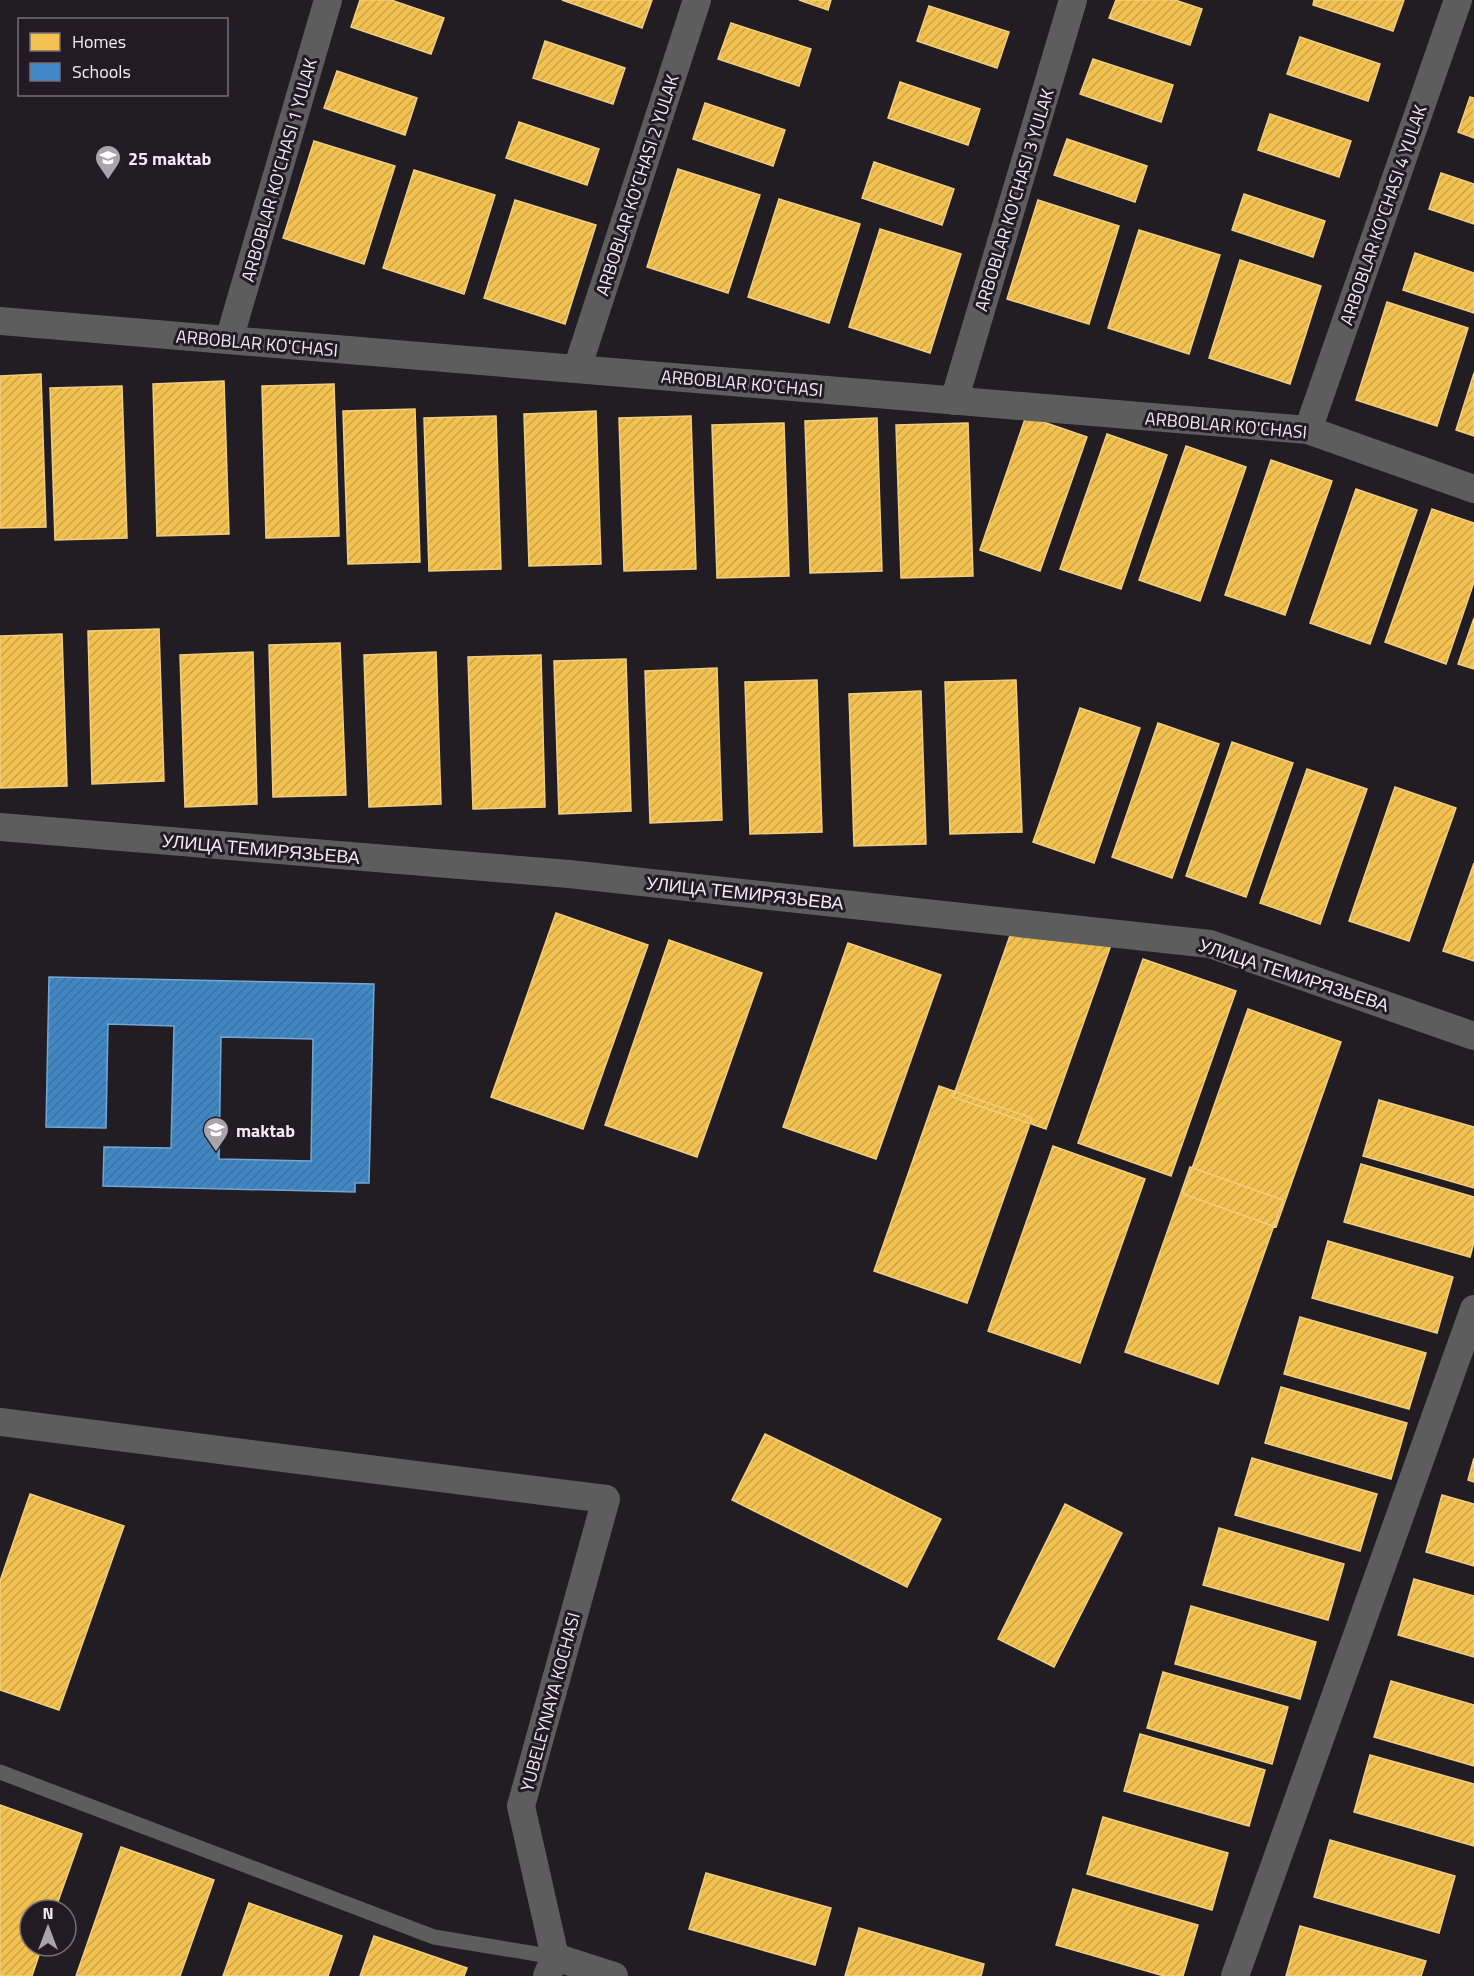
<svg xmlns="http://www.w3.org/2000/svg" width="1474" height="1976" font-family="'Titillium Web',sans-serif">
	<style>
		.homes { fill: url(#homes-hatch); stroke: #f2ce80; stroke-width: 1.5 }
		.schools { fill: url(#schools-hatch); stroke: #74a6d3; stroke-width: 1.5; fill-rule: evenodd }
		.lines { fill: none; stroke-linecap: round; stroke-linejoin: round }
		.lane { stroke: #5e5d5e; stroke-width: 15 }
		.street { stroke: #5e5d5e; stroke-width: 28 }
		.labels { text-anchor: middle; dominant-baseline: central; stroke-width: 6; stroke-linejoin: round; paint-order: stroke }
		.poi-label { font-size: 18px; font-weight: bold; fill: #f1ecf3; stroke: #221b25; text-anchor: start }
		.street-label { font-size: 18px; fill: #f1ecf3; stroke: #221b25 }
	</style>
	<defs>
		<pattern id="homes-hatch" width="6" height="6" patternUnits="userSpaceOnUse" patternTransform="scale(1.5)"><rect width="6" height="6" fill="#f2c14e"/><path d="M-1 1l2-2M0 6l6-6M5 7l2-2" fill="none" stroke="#c8a24d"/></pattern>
		<pattern id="schools-hatch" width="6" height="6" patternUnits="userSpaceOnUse" patternTransform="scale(1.5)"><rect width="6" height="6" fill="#3f88c5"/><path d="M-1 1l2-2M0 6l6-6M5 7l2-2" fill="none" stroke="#42719a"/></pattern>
	</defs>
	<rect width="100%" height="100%" fill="#211d23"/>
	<path class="homes" d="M360,0H391L444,18L431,54L351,27Z
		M562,0H652L642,28Z
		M799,0H831L828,10Z
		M1116,0H1175L1202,9L1190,45L1109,18Z
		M1314,0H1404L1393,31L1313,5Z
		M929,6L1009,32L997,68L917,41Z
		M731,23L811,49L799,86L718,59Z
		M1300,37L1380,64L1368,101L1287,74Z
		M545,41L625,68L613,104L533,78Z
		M1093,59L1173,85L1161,122L1080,94Z
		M337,71L417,98L405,135L324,108Z
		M900,82L980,109L968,145L888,118Z
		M1470,97L1474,98V138L1458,132Z
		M705,103L785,130L773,166L693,139Z
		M1270,114L1351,141L1339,177L1258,150Z
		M519,122L599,149L587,185L506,158Z
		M1067,139L1147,166L1135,202L1054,175Z
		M314,141L395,166L364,264L283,238Z
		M874,162L954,189L942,225L862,198Z
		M678,169L760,195L728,293L647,267Z
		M414,170L495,195L464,294L383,268Z
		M1441,173L1474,184V224L1429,209Z
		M1244,194L1325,221L1313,257L1232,230Z
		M779,199L860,224L829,323L748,297Z
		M515,200L596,225L565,324L484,298Z
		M1038,200L1119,226L1089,324L1007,299Z
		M880,229L961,254L930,353L849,327Z
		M1139,230L1220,255L1189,354L1108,328Z
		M1415,253L1474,273V313L1403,290Z
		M1240,260L1321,286L1290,384L1209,358Z
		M1387,302L1468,328L1437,426L1356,400Z
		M1474,373V436L1456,430Z
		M41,374L46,527L0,528V376Z
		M224,381L229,534L157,536L153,384Z
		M334,384L339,536L266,538L262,386Z
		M122,386L127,538L55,540L50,388Z
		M415,409L420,562L348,564L343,411Z
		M596,411L601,564L529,566L524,414Z
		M496,416L501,569L429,571L424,418Z
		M691,416L696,569L624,571L619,418Z
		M1026,416L1087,437L1040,571L980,550Z
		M877,418L882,571L810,573L805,421Z
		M784,423L789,576L717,578L712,425Z
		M968,423L973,576L901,578L896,425Z
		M1107,434L1167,455L1121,589L1060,569Z
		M1186,446L1246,467L1200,601L1139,580Z
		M1271,460L1332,481L1285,615L1225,595Z
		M1356,489L1417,510L1370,644L1310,623Z
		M1432,509L1474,523V582L1446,664L1385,642Z
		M1474,618V669L1458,664Z
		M159,629L164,781L92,784L88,631Z
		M62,634L67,786L0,788V636Z
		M340,643L346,795L273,797L269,645Z
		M253,652L257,804L185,807L180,655Z
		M436,652L441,804L369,807L364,655Z
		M541,655L545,807L473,809L468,657Z
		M626,659L631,811L559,814L554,661Z
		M717,668L722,820L650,823L645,671Z
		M817,680L822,832L750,834L745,682Z
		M1016,680L1022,832L950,834L945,682Z
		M921,691L926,844L854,846L849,694Z
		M1080,708L1140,728L1094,863L1033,842Z
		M1158,723L1219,744L1172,878L1112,857Z
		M1232,742L1293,763L1246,897L1186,876Z
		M1307,769L1367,789L1320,924L1260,903Z
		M1395,787L1456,808L1409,941L1349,921Z
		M1474,863V961L1443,951Z
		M556,913L648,945L583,1129L491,1097Z
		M1018,913L1111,945L1046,1129L953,1097Z
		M669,940L762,973L697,1157L605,1125Z
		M848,943L941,975L876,1159L783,1127Z
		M1143,959L1236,991L1171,1176L1078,1143Z
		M1248,1009L1341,1042L1276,1227L1183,1194Z
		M939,1086L1032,1118L967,1303L874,1271Z
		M1379,1100L1474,1127V1188L1363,1156Z
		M1053,1146L1145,1179L1080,1363L988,1331Z
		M1361,1164L1474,1197V1242L1470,1257L1344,1222Z
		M1190,1167L1283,1200L1218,1384L1125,1352Z
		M1328,1241L1453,1277L1437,1333L1312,1298Z
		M1300,1317L1426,1353L1409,1409L1284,1374Z
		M1281,1387L1407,1423L1391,1479L1265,1443Z
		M765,1434L941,1519L907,1587L732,1500Z
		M1252,1458L1377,1494L1360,1551L1235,1515Z
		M1474,1458V1482L1468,1480Z
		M30,1494L124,1526L59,1710L0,1690V1581Z
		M1442,1495L1474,1504V1566L1426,1552Z
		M1065,1504L1122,1533L1054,1667L998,1639Z
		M1219,1528L1344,1564L1328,1620L1203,1585Z
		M1414,1579L1474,1596V1657L1398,1635Z
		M1191,1606L1316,1642L1300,1699L1175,1664Z
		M1163,1672L1288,1707L1272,1764L1147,1728Z
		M1391,1681L1474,1705V1766L1374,1737Z
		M1140,1734L1265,1770L1249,1826L1124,1791Z
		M1370,1755L1474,1784V1846L1354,1812Z
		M0,1805L82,1834L55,1910H30V1946H42L32,1976H0Z
		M1103,1817L1228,1853L1212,1910L1087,1874Z
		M1330,1840L1455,1876L1439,1933L1314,1897Z
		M121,1847L214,1880L180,1976H76Z
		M706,1873L831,1908L815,1965L689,1929Z
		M1073,1889L1198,1925L1183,1976H1164L1056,1945Z
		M249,1903L342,1936L328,1976H223Z
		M1300,1926L1426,1961L1421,1976H1286Z
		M859,1928L984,1964L981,1976H845Z
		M374,1936L467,1968L464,1976H360Z"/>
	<path class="schools" d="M49,977L374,984L369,1183H355V1192L103,1186L104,1147L171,1148L174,1026L108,1024L106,1128L46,1127ZM221,1037L313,1039L311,1161L219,1159Z"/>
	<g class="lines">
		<path class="lane" d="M0,1772L434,1937L555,1957"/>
		<path class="street" d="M0,321L1308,430L1474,489
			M229,340L328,0
			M577,369L697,0
			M954,401L1073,0
			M1308,430L1458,0
			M0,827L569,874L1210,944L1474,1036
			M0,1422L606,1499L521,1806L555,1957L547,1976
			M555,1957L614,1976
			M1235,1976L1474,1309"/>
	</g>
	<defs>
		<symbol id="school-pin" viewBox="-11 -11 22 30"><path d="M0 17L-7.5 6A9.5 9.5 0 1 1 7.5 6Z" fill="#a8a4aa" stroke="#221b25"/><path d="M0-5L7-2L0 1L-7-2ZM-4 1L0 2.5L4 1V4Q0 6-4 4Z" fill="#fff"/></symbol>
	</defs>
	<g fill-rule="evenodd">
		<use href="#school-pin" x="93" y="143" width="30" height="40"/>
		<use href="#school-pin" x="201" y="1115" width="30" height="40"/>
	</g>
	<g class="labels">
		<g class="poi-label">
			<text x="128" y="158">25 maktab</text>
			<text x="236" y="1130">maktab</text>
		</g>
		<g class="street-label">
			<text transform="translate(279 170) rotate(-74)">ARBOBLAR KO'CHASI 1 YULAK</text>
			<text transform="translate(637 185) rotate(-72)">ARBOBLAR KO'CHASI 2 YULAK</text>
			<text transform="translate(1014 200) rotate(-73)">ARBOBLAR KO'CHASI 3 YULAK</text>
			<text transform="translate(1383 215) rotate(-71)">ARBOBLAR KO'CHASI 4 YULAK</text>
			<text transform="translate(257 343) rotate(5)">ARBOBLAR KO'CHASI</text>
			<text transform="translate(742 383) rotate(5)">ARBOBLAR KO'CHASI</text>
			<text transform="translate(1226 425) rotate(5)">ARBOBLAR KO'CHASI</text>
			<text transform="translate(261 849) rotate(5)">УЛИЦА ТЕМИРЯЗЬЕВА</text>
			<text transform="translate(745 893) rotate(6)">УЛИЦА ТЕМИРЯЗЬЕВА</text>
			<text transform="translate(1294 975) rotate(18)">УЛИЦА ТЕМИРЯЗЬЕВА</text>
			<text transform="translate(550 1702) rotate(-75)">YUBELEYNAYA KOCHASI</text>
		</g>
	</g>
	<rect x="18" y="18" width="210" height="78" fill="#221b25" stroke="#756f77" stroke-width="1.5"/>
	<rect x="30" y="33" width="30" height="18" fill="#f2c14e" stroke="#756f77" stroke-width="1.5"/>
	<text x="72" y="48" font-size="18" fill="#f1ecf3">Homes</text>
	<rect x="30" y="63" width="30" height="18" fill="#3f88c5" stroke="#756f77" stroke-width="1.5"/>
	<text x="72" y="78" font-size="18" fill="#f1ecf3">Schools</text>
	<g transform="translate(48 1928)"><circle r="28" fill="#221b25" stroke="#756f77" stroke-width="1.5"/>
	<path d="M0-4.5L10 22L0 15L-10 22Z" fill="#a8a4aa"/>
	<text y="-9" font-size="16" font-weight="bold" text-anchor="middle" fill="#f1ecf3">N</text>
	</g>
</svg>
